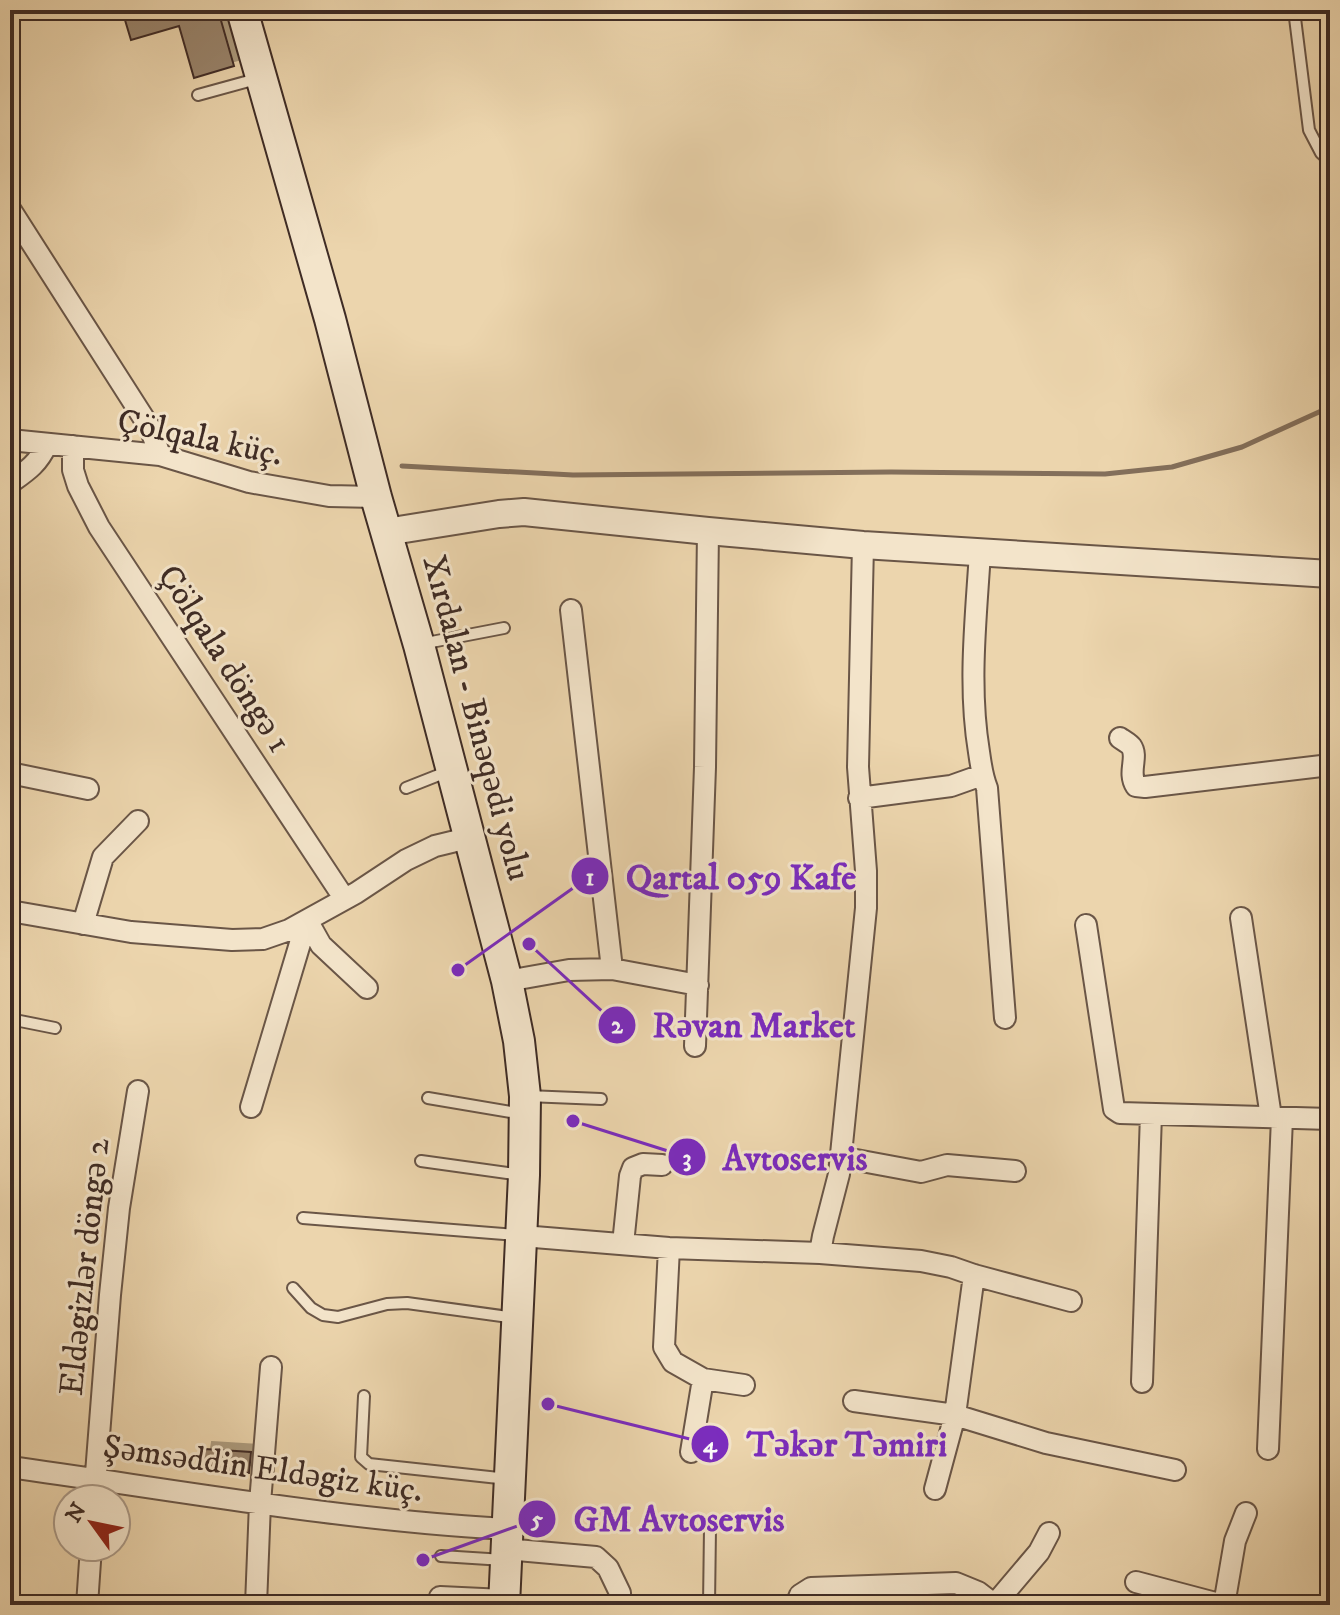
<svg xmlns="http://www.w3.org/2000/svg" width="1340" height="1615" font-family="'IM FELL DW Pica',serif">
	<style>
		.lines { fill: none; stroke-linecap: round; stroke-linejoin: round }
		.stream { stroke: #836f5b; stroke-width: 5 }
		.building { fill: #99846c; stroke: #3f2c25; stroke-width: 2; filter: url(#shadow) }
		.service-casing { stroke: #6a5647; stroke-width: 14 }
		.minor-casing { stroke: #6a5647; stroke-width: 24 }
		.tertiary-casing { stroke: #6a5647; stroke-width: 30 }
		.secondary-casing { stroke: #3f2c25; stroke-width: 34 }
		.service { stroke: #f3e4ca; stroke-width: 10 }
		.minor { stroke: #f3e4ca; stroke-width: 20 }
		.tertiary { stroke: #f3e4ca; stroke-width: 26 }
		.secondary { stroke: #f3e4ca; stroke-width: 30 }
		.labels { text-anchor: middle; dominant-baseline: central; stroke-width: 6; stroke-linejoin: round; paint-order: stroke }
		.street-label { font-size: 34px; fill: #3f2c25; stroke: #f3e4ca }
		.leader { fill: none; stroke: #7b2cbf; stroke-width: 3 }
		.callout-dot { fill: #7b2cbf; stroke: #f3e4ca; stroke-width: 3 }
		.mark-label { font-size: 24px; text-anchor: middle; font-weight: bold; fill: #fff }
		.callout-label { font-size: 36px; text-anchor: middle; font-weight: bold; fill: #7b2cbf; stroke: #f3e4ca; stroke-width: 6; stroke-linejoin: round; paint-order: stroke }
	</style>
	<defs>
		<filter id="shadow"><feDropShadow dx="7" dy="-7" stdDeviation="0" flood-color="#0004"/></filter>
	</defs>
	<rect width="100%" height="100%" fill="#ecd5ad"/>
	<filter id="stains"><feTurbulence type="fractalNoise" baseFrequency=".0025" numOctaves="4"/><feColorMatrix values="0 0 0 0 .2 0 0 0 0 .09 0 0 0 0 .02 0 0 0 .5 -.17"/></filter>
	<radialGradient id="worn" r=".72"><stop offset=".6" stop-color="#630" stop-opacity="0"/><stop offset="1" stop-color="#630" stop-opacity=".3"/></radialGradient>
	<g class="lines">
		<path class="stream" d="M402,466L573,475L891,472L1105,474L1172,467L1242,447L1330,407"/>
	</g>
	<path class="building" d="M122,10H218L234,66L194,78L179,26L131,40Z
		M205,1449L251,1452L249,1473L202,1468Z"/>
	<g class="lines">
		<defs>
			<path id="service" d="M1294,10L1309,130L1321,153L1330,161
				M198,95L260,78
				M421,644L504,628
				M406,788L449,771
				M10,1019L55,1028
				M527,1096L601,1099
				M428,1098L523,1114
				M421,1161L522,1175
				M303,1218L516,1235
				M293,1288L311,1308L323,1315L338,1317L387,1304L407,1303L516,1318
				M364,1396L361,1457L369,1464L508,1479
				M441,1556L504,1560
				M709,1605L710,1528"/>
			<path id="minor" d="M10,209L150,428L160,455
				M10,440L160,455L249,482L329,496L376,497
				M73,446V470L78,486L99,527L344,898
				M10,483C27,471 38,464 47,444
				M980,552C976,618 968,686 979,752C981,765 982,776 987,788L1005,1018
				M571,610L612,969
				M1120,738C1121,739 1130,744 1131,746C1139,757 1127,772 1136,786L1145,787L1330,765
				M10,773L88,789
				M859,798L951,786L982,775
				M10,911L131,932L232,940L263,939L289,930L356,893L406,860L435,846L468,838
				M1241,918L1271,1117
				M83,924L103,857L138,821
				M1086,925L1114,1109L1120,1113L1330,1119
				M507,981L569,970L612,969L698,985
				M695,1046L705,767L708,531
				M251,1107L307,920L321,945L367,988
				M840,1157L921,1172L947,1165L1015,1171
				M522,1236L669,1248L820,1253L921,1261L951,1267L974,1275L1071,1301
				M623,1244L630,1176L633,1168L643,1164L662,1165
				M669,1248L664,1347L673,1362L703,1379L691,1452
				M820,1253L823,1236L839,1174L866,908V871L858,767L863,545
				M703,1379L744,1385
				M1142,1382L1151,1114
				M854,1401L955,1415L1046,1443L1175,1470
				M1268,1449L1282,1118
				M10,1467C175,1490 341,1520 507,1529
				M935,1489L955,1415L974,1275
				M94,1499L110,1295L119,1208L138,1091
				M506,1549L596,1557L608,1568L620,1593
				M1136,1582L1223,1605
				M440,1597L504,1600
				M995,1604L1039,1552L1049,1533
				M87,1605L91,1547
				M256,1605L260,1503L271,1367
				M796,1605L800,1595L811,1588L956,1583L978,1592L995,1605
				M1224,1605L1235,1541L1246,1513"/>
			<path id="tertiary" d="M386,532L499,514L524,512L708,531L863,545L1330,574"/>
			<path id="secondary" d="M242,10L330,319L376,497L419,645L507,981L519,1041L525,1096L524,1175L504,1605"/>
		</defs>
		<use href="#service" class="service-casing"/>
		<use href="#minor" class="minor-casing"/>
		<use href="#tertiary" class="tertiary-casing"/>
		<use href="#secondary" class="secondary-casing"/>
		<use href="#service" class="service"/>
		<use href="#minor" class="minor"/>
		<use href="#tertiary" class="tertiary"/>
		<use href="#secondary" class="secondary"/>
	</g>
	<g class="labels">
		<g class="street-label">
			<text transform="translate(200 438) rotate(12)">Çölqala küç.</text>
			<text transform="translate(224 659) rotate(57)">Çölqala döngə 1</text>
			<text transform="translate(476 718) rotate(75)">Xırdalan - Binəqədi yolu</text>
			<text transform="translate(85 1267) rotate(-84)">Eldəgizlər döngə 2</text>
			<text transform="translate(263 1469) rotate(8)">Şəmsəddin Eldəgiz küç.</text>
		</g>
	</g>
	<path class="leader" d="M458 970L590 876M529 944L617 1025M573 1121L687 1157M548 1404L710 1444M423 1560L537 1519"/>
	<g class="callout-dot">
		<circle cx="458" cy="970" r="8"/>
		<circle cx="529" cy="944" r="8"/>
		<circle cx="573" cy="1121" r="8"/>
		<circle cx="548" cy="1404" r="8"/>
		<circle cx="423" cy="1560" r="8"/>
		<circle cx="590" cy="876" r="20"/>
		<circle cx="617" cy="1025" r="20"/>
		<circle cx="687" cy="1157" r="20"/>
		<circle cx="710" cy="1444" r="20"/>
		<circle cx="537" cy="1519" r="20"/>
	</g>
	<g class="mark-label">
		<text x="590" y="885">1</text>
		<text x="617" y="1033">2</text>
		<text x="687" y="1166">3</text>
		<text x="710" y="1452">4</text>
		<text x="537" y="1527">5</text>
	</g>
	<g class="callout-label">
		<text x="741" y="889">Qartal 059 Kafe</text>
		<text x="754" y="1037">Rəvan Market</text>
		<text x="795" y="1170">Avtoservis</text>
		<text x="847" y="1456">Təkər Təmiri</text>
		<text x="679" y="1531">GM Avtoservis</text>
	</g>
	<rect width="1340" height="1615" fill="none" stroke="#ecd5ad" stroke-width="40"/>
	<rect x="12" y="12" width="1316" height="1591" fill="none" stroke="#3f2c25" stroke-width="4"/>
	<rect x="20" y="20" width="1300" height="1575" fill="none" stroke="#3f2c25" stroke-width="2"/>
	<g transform="translate(92 1523) rotate(303)"><circle r="38" fill="#f3e4ca" stroke="#ab9a88" stroke-width="2"/>
	<path d="M0-6L14 30L0 20L-14 30Z" fill="#8f2418"/>
	<text y="-12" font-size="22" font-weight="bold" text-anchor="middle" fill="#3f2c25">N</text>
	</g>
	<rect width="100%" height="100%" filter="url(#stains)"/>
	<rect width="100%" height="100%" fill="url(#worn)"/>
</svg>
